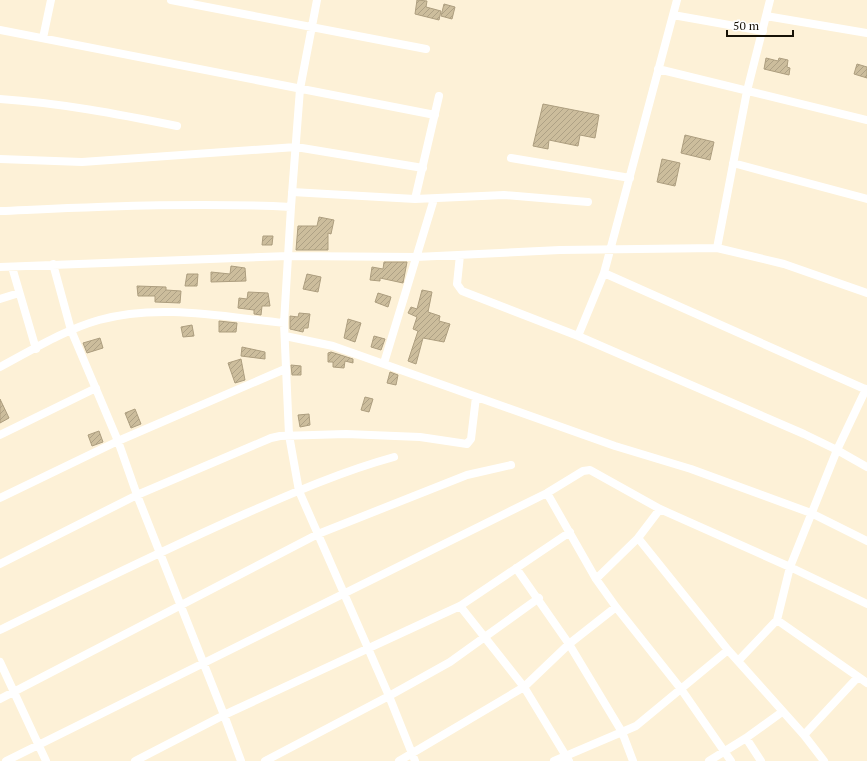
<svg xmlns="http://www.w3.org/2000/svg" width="867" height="761" font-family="'PT Serif',serif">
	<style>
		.building { fill: url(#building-hatch); stroke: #ad9e7f }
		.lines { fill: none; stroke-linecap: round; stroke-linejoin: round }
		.street { stroke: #fff; stroke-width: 8 }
	</style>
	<defs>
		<pattern id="building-hatch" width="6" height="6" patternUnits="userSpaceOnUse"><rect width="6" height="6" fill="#ccbd9c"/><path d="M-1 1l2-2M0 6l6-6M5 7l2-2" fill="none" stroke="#aea185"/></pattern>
	</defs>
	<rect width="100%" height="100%" fill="#fdf1d7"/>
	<path class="building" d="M417,0L427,1L426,7L441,11L439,20L415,14Z
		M444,4L455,7L452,19L441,16Z
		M766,58L778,61L779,58L788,60L787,67L790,68L789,75L764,69Z
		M857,64L867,67V78L854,74Z
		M543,104L599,115L595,138L580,135L578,146L549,140L548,149L533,146Z
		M685,135L714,142L710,160L681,153Z
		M662,159L680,163L675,186L657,182Z
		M319,217L334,220L331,234L328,233V250H296L298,226H317Z
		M263,236H273L272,245H262Z
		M384,262H407L403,283L380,278V281L370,280L372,267L383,269Z
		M231,266L245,268L246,281L211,282V272L230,274Z
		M187,274H198L197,286H185Z
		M307,274L321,277L318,292L303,289Z
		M137,286L166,287V290L181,291L180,303L155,302V296H138Z
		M422,290L432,292L428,312L440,316L439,321L450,324L444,342L423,338L416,364L408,361L418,331L413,329L417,317L408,313L411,307L417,309Z
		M248,292L268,293L270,306H262L261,315L254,314V310L238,308L239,298L247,299Z
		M378,293L391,297L388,307L375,302Z
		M299,313L310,314L308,328H304L303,332L290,329V316L298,317Z
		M348,319L361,323L355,342L344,338Z
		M219,321L237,323L236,332H219Z
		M192,325L194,336L183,337L181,327Z
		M374,336L385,339L381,350L371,347Z
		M100,338L103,348L87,353L83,343Z
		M242,347L265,352V359L241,356Z
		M331,352L353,359V363L345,361L344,368L333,367V362H328V353Z
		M241,359L245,380L235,383L228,363Z
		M291,365L301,366V375H292Z
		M390,372L398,375L396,385L387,383Z
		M365,397L373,399L369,412L361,410Z
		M0,399L9,418L0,423Z
		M135,409L141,424L131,428L125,413Z
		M309,414L310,425L300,427L298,415Z
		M99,431L103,442L92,446L88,435Z"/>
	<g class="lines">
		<path class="street" d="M171,0L426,49
			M317,0L300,89L291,207L284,323L289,435L299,491L389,696L415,761
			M673,15L763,31
			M766,16L867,33
			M0,30L435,115
			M43,38L51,0
			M658,69L867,120
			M0,99C60,103 118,114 177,126
			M511,158L630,178
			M0,159L82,162L296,147L423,168
			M733,163L867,199
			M292,192L415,199L504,195L588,202
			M415,199L439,96
			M0,211C97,207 194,202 291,207
			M717,248L747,91L770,0
			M460,255L457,284L462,291L578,336L804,434L837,450L867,467
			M53,264L71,330L118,441L137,495L224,715L241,761
			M0,267L288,256L416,257L560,250L717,248L784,264L867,293
			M12,267L36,349
			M604,273L867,390
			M0,299L19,293
			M285,336L333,346L615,446L691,469L811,513L867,541
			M578,336L604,273L677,0
			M384,363L434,199
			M0,367C32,350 64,330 99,320C159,303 224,317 284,323
			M0,435L96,388
			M547,493L596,579L616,607L681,689L731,761
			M0,498L118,441L285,369
			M660,509L638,538L728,650L804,735L824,761
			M0,564L137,495L271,438L280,436L346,434L420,437L467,444L471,439L476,397
			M516,568L569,644L622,732L633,761
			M596,579L638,538
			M460,606L524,687L569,761
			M777,620L867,683
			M0,630C82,590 163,550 247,513C295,492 343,471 394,457
			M739,660L777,620L790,567L837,450L866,389
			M0,662L46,761
			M0,699L318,534L467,475L511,465
			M804,735L858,677
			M746,738L761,761
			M6,761L547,493L583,471L590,470L660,509L790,567L867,604
			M135,761L224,715L460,606L570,532
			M265,761L389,696L450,662L539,598
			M399,761L524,687L569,644L616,607
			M554,761L636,726L728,650
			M709,761L746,738L782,712"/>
	</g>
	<path d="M727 30v6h66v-6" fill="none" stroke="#171207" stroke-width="2"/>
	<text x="733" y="30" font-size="12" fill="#171207" stroke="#ffffff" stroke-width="3" paint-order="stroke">50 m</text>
</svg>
